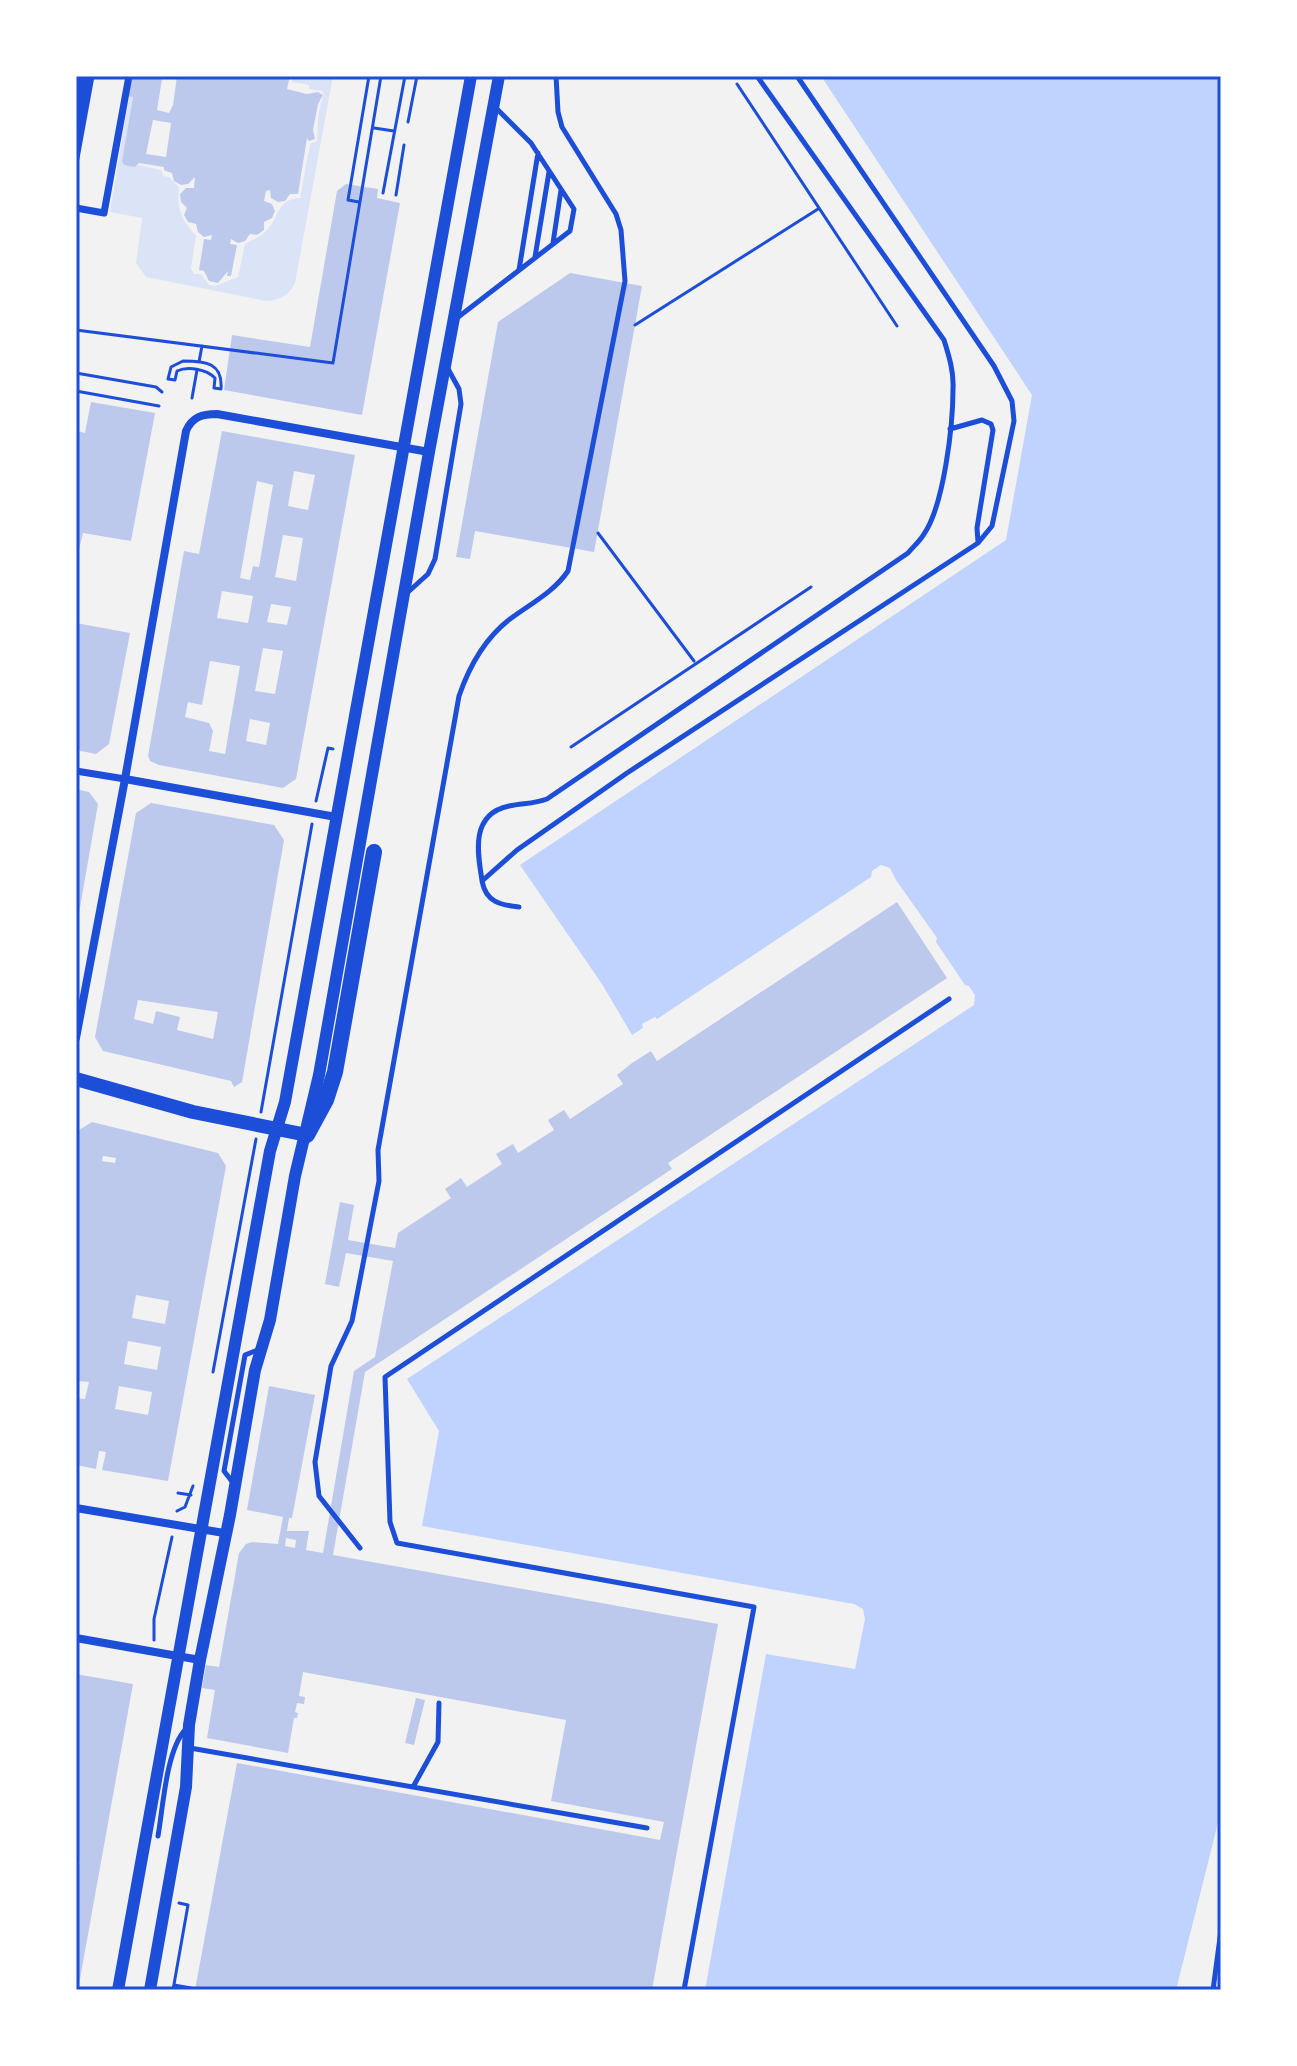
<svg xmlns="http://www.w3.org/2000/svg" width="1297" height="2066" font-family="Karla,sans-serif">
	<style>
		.green { fill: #dbe4f7 }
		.water { fill: #bfd3fe }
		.building { fill: #bdc9ec; fill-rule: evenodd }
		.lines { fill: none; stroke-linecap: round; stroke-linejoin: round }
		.path { stroke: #1d4ed8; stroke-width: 3 }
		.service { stroke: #1d4ed8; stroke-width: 5 }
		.pedestrian { stroke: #1d4ed8; stroke-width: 7 }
		.minor { stroke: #1d4ed8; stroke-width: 8 }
		.tertiary { stroke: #1d4ed8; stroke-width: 12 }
		.secondary { stroke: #1d4ed8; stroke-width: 14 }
		.trunk { stroke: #1d4ed8; stroke-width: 16 }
		.neatline { fill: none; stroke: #1d4ed8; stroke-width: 3 }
	</style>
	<rect width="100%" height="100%" fill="#f2f2f2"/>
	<path class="green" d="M293,76H333L295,283C288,296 281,300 266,301L146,277L136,263L142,218L110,212L129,97H133L122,162L134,167L139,165L161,170L163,176L169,177L179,187C176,207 182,221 196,236L191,268L194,274H201L209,285L215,286L238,277L245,244C253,240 262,236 268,229C280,214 278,199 300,198L310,144L317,141C318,125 317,110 324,95L322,91L309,89V85L292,82Z"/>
	<path class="water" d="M821,76H1221V1811L1176,1990H705L766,1654L855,1669L865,1619L863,1609L854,1604L422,1526L439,1431L407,1379L974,1005L975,995L969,986L965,985L936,942L937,938L896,880L890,868L881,865L872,871L871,877L657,1019L655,1017L642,1024L643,1028L632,1035L602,984L520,865L1006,540L1032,395Z"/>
	<path class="building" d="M129,76L162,79L157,110L169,113L173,105L177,76H290L287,89L307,94L318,92L323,95L318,104L313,130L315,139L309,141L307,138L298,194H290L285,201L278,202L271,198L270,190L266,191L264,201L272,204L275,211L272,218L264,222V230L257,235L250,234L245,241L238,243L231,239L230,244L237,245L231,276H227L228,271L218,283L209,281L204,271L199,270L204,239L211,240L212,235L204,237L198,232L196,224L188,222L184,215L187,208L181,202L180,194L186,188H194L195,177L188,184L181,185L174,181L172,173L164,170V167L139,163L135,167L124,165L122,161L133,97L125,96ZM153,120L171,123L166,157L146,154Z
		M346,184L378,189L377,198L400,203L362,415L224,390L232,335L310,347L337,191Z
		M570,273L642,286L594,552L475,531L470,559L456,557L498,322Z
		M91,402L155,413L131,541L83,533L76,562V439L78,431L85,433Z
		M222,431L355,455L296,779L283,788L159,765L150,761L148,756L184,551L199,554ZM294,471L315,475L308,510L288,506ZM257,481L273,485L259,567L253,566L250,580L240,578ZM283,535L303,538L296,581L275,577ZM222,591L253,596L248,623L217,618ZM271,604L291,607L287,625L267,622ZM263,648L283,651L275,694L255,691ZM210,661L240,666L225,754L209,751L213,731L209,723L185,717L188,702L202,705ZM250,719L270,723L266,745L246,741Z
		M76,623L130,633L109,744L96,754L76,750Z
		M76,789L89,792L98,804L78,919Z
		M151,803L274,825L284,840L242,1082L234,1087L231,1081L103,1051L95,1037L136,813ZM138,1000L218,1012L213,1039L177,1030L180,1017L156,1011L153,1024L134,1019Z
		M897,902L947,978L668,1163L672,1169L365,1372L333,1555L718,1624L652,1990H195L237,1763L660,1840L664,1822L551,1801L566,1720L303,1672L299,1696L305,1697L304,1704L297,1703L295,1712L298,1713L297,1718H294L288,1753L207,1738L215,1690L202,1688L206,1665L219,1667L239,1553L246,1544L252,1542L278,1544L283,1517L247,1510L269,1386L315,1395L292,1518H289L287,1531H309L306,1550L323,1553L354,1371L375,1357L393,1261L346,1253L339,1287L325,1284L340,1202L354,1205L348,1240L395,1248L398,1233L451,1198L445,1189L461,1178L467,1187L502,1164L496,1154L513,1144L518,1153L554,1130L548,1120L564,1110L570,1119L623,1084L617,1075L632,1063L651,1051L657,1061ZM286,1538L296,1540L295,1548L285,1546Z
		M92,1122L218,1153L226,1166L168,1481L102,1470L106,1452L99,1451L96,1469L76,1465V1398L85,1399L89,1382L76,1381V1145L79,1130ZM103,1156L116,1158L115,1163L102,1161ZM136,1295L169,1301L165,1324L132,1318ZM128,1341L161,1347L157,1370L124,1364ZM119,1386L152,1392L148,1415L115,1409Z
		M76,1674L133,1684L78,1990H76V1871L80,1862H76Z
		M416,1698L425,1700L414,1745L405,1743Z"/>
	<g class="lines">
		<path class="path" d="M737,84L897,326
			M408,122L417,76
			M374,128L394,131
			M383,193L405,76
			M396,195L404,145
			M359,202L348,200L369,76
			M635,325L818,209
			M76,330L333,363L381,76
			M183,361C206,361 223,363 221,389L214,388L215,378C206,369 188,366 177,371L175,380L168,379L171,367Z
			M199,362L202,346
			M76,373L156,387L162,392
			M76,391L159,406
			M192,398L197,370
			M598,533L694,661
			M571,747L811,587
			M316,801L328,748L333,749
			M261,1112L312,824
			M213,1372L256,1139
			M178,1493L191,1495
			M177,1511L185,1507L193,1486
			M154,1640V1619L172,1537
			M174,1985L191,1988
			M173,1990L188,1905L179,1903"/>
		<path class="service" d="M553,243L561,190
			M535,257L549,172
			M519,270L538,153
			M457,318L570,231L574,209L531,143L495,107
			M950,429L982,420L991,424L993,430L977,528L978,542
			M407,593L428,574L435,559L461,404L459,389L447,367
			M482,880C477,851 471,814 509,806C522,803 534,804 547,799L908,553C913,547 920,541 924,534C944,505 953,425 953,389C954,372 949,356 944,340L757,76
			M519,907C500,905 486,902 482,881L517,850L627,773L978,543L992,526L1014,421L1012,401L994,366L797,76
			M234,1484L224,1471L245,1355L260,1349
			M360,1548L319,1496L315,1462L331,1366L352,1321L379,1181L378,1150L459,696C469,667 485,638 510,619C530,604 554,592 568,571L625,281L621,230L616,214L562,127L558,112L556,76
			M190,1748L647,1828
			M413,1787L438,1742L439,1703
			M158,1836C163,1808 166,1751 185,1730
			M684,1990L754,1607L397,1543L390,1522L385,1377L949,999
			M1213,1990L1221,1930"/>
		<path class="pedestrian" d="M76,158L91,76
			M76,208L104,213L129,76
			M76,771L125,779"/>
		<path class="minor" d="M125,779L336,817
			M76,1038L125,779L186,431C192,417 202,414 217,414L429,452
			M76,1508L224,1533
			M76,1638L200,1660"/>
		<path class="tertiary" d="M76,116L83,76
			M118,1990L270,1151L285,1102L471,76
			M150,1990L186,1787L189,1725L200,1660L230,1515L255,1370L270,1320L295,1176L319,1075L429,452L499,76"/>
		<path class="secondary" d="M76,1079L193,1112L307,1135"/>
		<path class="trunk" d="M307,1135L326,1100L335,1072L374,852"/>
	</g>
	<rect width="1297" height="2066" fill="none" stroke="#ffffff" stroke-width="156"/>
	<rect x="78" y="78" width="1141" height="1910" class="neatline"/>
</svg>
